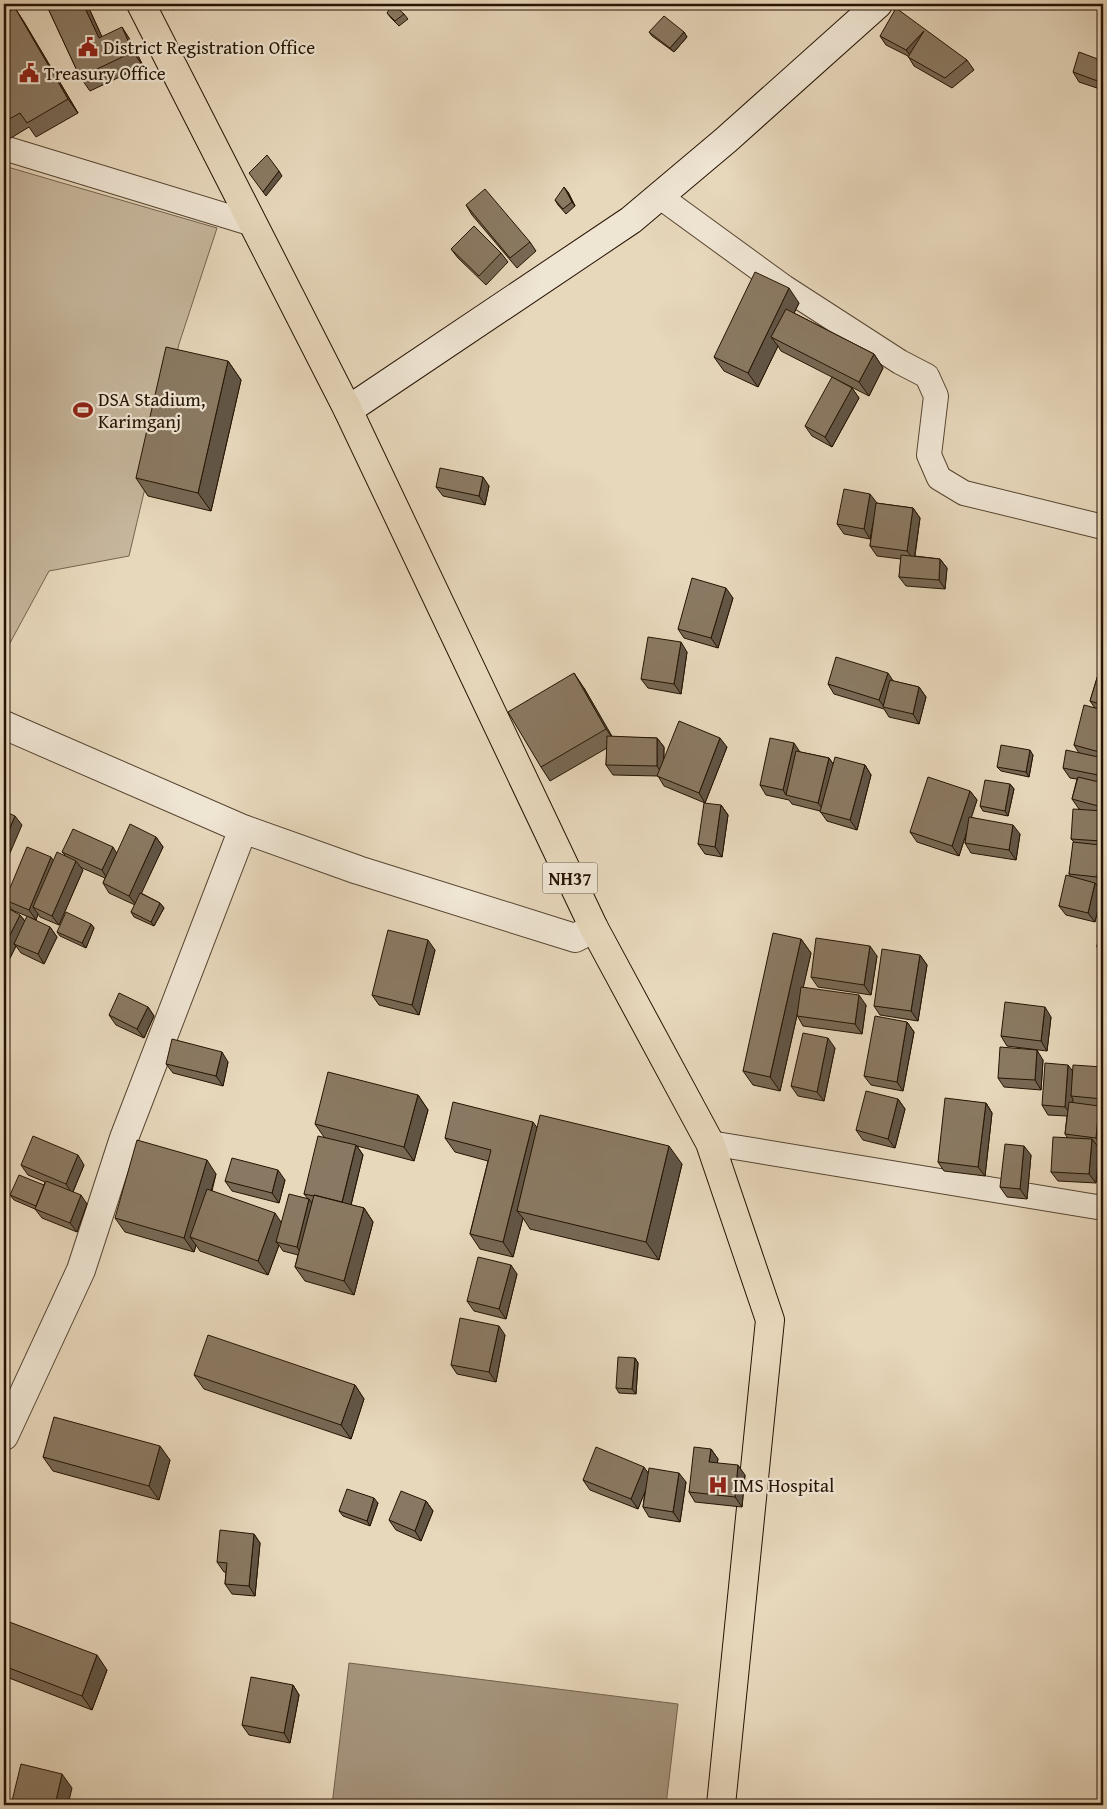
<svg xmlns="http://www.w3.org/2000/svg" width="1107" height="1809" font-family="'Gentium Book Plus',serif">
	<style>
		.green { fill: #c6b69c; stroke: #76644f }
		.water { fill: #a5947c; stroke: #72604b }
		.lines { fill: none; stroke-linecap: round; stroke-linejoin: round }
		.minor-casing { stroke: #564430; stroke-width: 26 }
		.tertiary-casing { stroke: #564430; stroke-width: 30 }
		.secondary-casing { stroke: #251302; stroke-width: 30 }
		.trunk-casing { stroke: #251302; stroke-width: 30 }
		.minor { stroke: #efe5d3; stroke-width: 24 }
		.tertiary { stroke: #efe5d3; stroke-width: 28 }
		.secondary { stroke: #efe5d3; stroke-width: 28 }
		.trunk { stroke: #e7d7bb; stroke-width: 28 }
		.wall { fill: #776854; stroke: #251302; fill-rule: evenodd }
		.shaded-wall { fill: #615545; stroke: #251302 }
		.building { fill: #8a7962; stroke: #251302 }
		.labels { text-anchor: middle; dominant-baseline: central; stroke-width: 4.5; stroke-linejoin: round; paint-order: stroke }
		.shield { fill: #efe5d3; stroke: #625241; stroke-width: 1 }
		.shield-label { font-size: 18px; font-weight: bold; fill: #251302 }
		.poi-label { font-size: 19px; fill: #251302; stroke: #efe5d3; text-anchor: start }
	</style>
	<rect width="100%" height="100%" fill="#e7d7bb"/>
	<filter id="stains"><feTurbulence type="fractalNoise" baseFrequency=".004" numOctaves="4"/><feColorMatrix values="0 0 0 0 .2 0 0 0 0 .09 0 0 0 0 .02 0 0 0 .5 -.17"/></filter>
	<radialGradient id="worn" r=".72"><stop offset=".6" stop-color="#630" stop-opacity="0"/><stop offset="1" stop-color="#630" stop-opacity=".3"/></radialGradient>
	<path class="green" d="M4,166L217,228L179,344L129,556L49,571L4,654Z"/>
	<path class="water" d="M349,1663L678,1704L666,1805H332Z"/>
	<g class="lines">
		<defs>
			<path id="minor" d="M4,148L253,224
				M659,196L784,287L900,362L927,376L936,396L929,455L939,478L964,493L1103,527
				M710,1143L1103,1208"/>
			<path id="tertiary" d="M4,725L243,829L358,870L575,938L594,928
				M4,1436L81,1270L124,1138L243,829"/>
			<path id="secondary" d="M348,410L631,220L726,140L878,4"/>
			<path id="trunk" d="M141,4L348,410L594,928L710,1143L770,1320L721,1805"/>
		</defs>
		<use href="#minor" class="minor-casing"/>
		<use href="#tertiary" class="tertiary-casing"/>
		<use href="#secondary" class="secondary-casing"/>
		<use href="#trunk" class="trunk-casing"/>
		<use href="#minor" class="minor"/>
		<use href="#tertiary" class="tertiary"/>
		<use href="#secondary" class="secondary"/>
		<use href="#trunk" class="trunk"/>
	</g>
	<path class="wall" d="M46,4H87L102,37L131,41L143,66L90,91L80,77Z
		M168,4H188L173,10Z
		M15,8L24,22L78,113L36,137L29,127L6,141L4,137V14Z
		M387,13L404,14L408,19L399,26L391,18Z
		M649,32H684L687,37L674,52L652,36Z
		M880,36L967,60L974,70L952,88L914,66L908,56L886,45Z
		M1103,61V90L1079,82L1073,72Z
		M568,192L575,206L566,214L558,205L555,200Z
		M466,205L530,242L536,251L517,268L472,215Z
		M451,249L501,253L508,262L486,285L458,258Z
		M799,303L794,313L874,354L883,368L869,396L781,351L778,346L758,387L724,371L714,357Z
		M228,361L241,380L211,511L148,496L136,478Z
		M852,388L859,398L832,447L812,436L805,426Z
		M489,486L485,505L443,496L436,487Z
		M876,503L913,508L920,518L915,556L940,559L947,568L945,589L906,586L899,577L901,559L877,556L870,546L873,521L870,539L844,534L837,524Z
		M733,598L718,648L684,638L678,629Z
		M1103,650V897L1101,894L1095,922L1066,915L1059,906L1071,877L1069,874L1074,842L1071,839L1083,810L1079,809L1072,799L1077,779L1070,778L1063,768L1079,753L1074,745L1095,708L1090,701L1101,665L1100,663ZM1097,886L1102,887V892Z
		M687,652L681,694L648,688L641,679Z
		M893,681L919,687L926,697L919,724L889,717L884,709L834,694L828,684Z
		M584,688L612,737L657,738L664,747V760L727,747L705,803L664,786L658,776L613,775L606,765L607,748L550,781L541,767Z
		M800,752L829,758L833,764L865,765L871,775L857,830L827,821L820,811L792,804L789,800L766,795L760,785Z
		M1033,755L1029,777L1001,771L997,767Z
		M1010,784L1014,789L1008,816L983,811L980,806Z
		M970,791L977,800L971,817L1020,834L1016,860L971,853L965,843L967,831L959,856L917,842L910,832Z
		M721,805L728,815L722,857L705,854L698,844Z
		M156,837L163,847L141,893L160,903L164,908L154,926L134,917L131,912L135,905L109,893L103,883L105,878L80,867L83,870L59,925L40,917L38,914L36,920L12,910L5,900L53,861L65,855L62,852L117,853Z
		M1103,904V956L1097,947Z
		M20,915L25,921L50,927L57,937L44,964L21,953L16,946L4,970Z
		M91,924L94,928L86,948L60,936L57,932Z
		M801,939L811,953L803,987L866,1005L862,1034L803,1026L797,1015L780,1091L753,1085L743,1071Z
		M435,950L419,1015L379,1005L372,995Z
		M920,955L927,965L918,1021L880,1015L874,1006Z
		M877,956L871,995L818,987L811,977Z
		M148,1007L154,1016L144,1038L116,1025L109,1015Z
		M1051,1017L1047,1051L1007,1046L1001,1036Z
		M907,1022L914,1032L903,1091L871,1085L864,1076Z
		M835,1048L824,1101L798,1096L791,1086Z
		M1043,1060L1041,1090L1004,1087L998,1078Z
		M228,1062L223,1086L173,1073L166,1064Z
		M1103,1067V1108H1101L1103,1111V1139L1102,1147H1097L1099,1148L1096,1183L1058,1181L1051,1172L1067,1137L1065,1134L1067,1116L1048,1115L1042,1105L1073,1072Z
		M418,1095L428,1110L414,1161L357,1146L363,1155L351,1205L364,1208L373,1222L354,1295L305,1281L295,1267L298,1255L283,1251L279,1245L268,1275L200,1251L196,1245L194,1252L125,1232L115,1218L216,1174L212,1191L281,1222L308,1199L304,1194L324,1137L315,1124Z
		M898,1099L905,1109L895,1148L863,1140L856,1130Z
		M986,1103L992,1113L985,1176L944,1171L938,1162Z
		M537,1127L682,1164L659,1260L530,1229L523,1218L513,1257L480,1249L470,1234L488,1161L455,1152L445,1138Z
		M1031,1155L1027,1199L1007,1197L1000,1187Z
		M21,1165H84L73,1192L87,1204L77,1232L42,1218L35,1209L14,1200L10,1195L44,1185L45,1182L28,1175Z
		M285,1180L279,1203L232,1191L225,1181Z
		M517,1274L506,1319L474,1311L467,1301Z
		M505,1335L496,1382L457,1374L451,1365Z
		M635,1358L638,1363L636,1394L619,1393L616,1388Z
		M194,1375L355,1385L364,1399L351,1439L204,1389Z
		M711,1449L718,1459L717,1463L745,1475L742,1507L695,1502L689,1492Z
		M43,1457L170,1460L159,1500L53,1471Z
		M648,1472L686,1482L680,1522L649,1517L643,1507L645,1490L638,1509L590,1490L583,1480Z
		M426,1501L433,1511L421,1541L396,1530L389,1520Z
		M378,1503L370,1526L343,1516L339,1511Z
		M254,1534L260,1543L255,1596L232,1594L225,1584L226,1572H224L217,1562Z
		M4,1620L107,1670L92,1710L4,1676Z
		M293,1685L299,1695L290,1743L249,1735L242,1725Z"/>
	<path class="shaded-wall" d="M83,4H87L109,52L99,38Z
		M15,8L24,22L78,113L68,99Z
		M122,27L131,41L143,66L133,52Z
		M924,31L913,59L906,50Z
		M684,32L687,37L674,52L670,48Z
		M279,171L282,176L266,196L263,192Z
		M564,187L568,192L575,206L572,202Z
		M789,288L799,303L780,341L771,337L778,346L758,387L748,373Z
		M874,354L883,368L869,396L859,382Z
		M228,361L241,380L211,511L198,493Z
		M852,388L859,398L832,447L825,437Z
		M483,477L489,486L485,505L479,496Z
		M870,494L877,503L870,539L864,529Z
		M913,508L920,518L914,560L907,551Z
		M940,559L947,568L945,589L939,580Z
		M726,588L733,598L718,648L711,638Z
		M681,642L687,652L681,694L674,684Z
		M574,673L584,688L616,743L606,729Z
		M888,673L894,682L885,708L879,700Z
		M919,687L926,697L919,724L913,714Z
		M657,738L664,747L663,776L657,766Z
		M720,738L727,747L705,803L699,793Z
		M794,743L800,752L786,795L783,790Z
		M1030,750L1033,755L1029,777L1026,772Z
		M829,758L836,768L825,812L818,803Z
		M865,765L871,775L857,830L850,820Z
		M1010,784L1014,789L1008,816L1005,811Z
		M970,791L977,800L959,856L952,846Z
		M721,805L728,815L722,857L715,847Z
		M1103,813V843L1101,841Z
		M15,816L22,825L4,867V842Z
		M1013,825L1020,834L1016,860L1009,850Z
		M156,837L163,847L136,905L129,896Z
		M1100,845L1103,849V887L1097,877Z
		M113,847L119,857L108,880L102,870Z
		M51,857L58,867L33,907L38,914L36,920L29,910Z
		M76,861L83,870L59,925L52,916Z
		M4,875L7,879L4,885Z
		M1095,883L1102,892L1095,922L1088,913Z
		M160,903L164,908L154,926L151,922Z
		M20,915L27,924L14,944L16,946L4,970V947Z
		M91,924L94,928L86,948L82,943Z
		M50,927L57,937L44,964L38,954Z
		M801,939L811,953L780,1091L770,1077Z
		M428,940L435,950L419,1015L412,1005Z
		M870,946L877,956L871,995L864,985Z
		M920,955L927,965L918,1021L911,1011Z
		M859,995L866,1005L862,1034L855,1024Z
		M148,1007L154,1016L144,1038L137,1029Z
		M1045,1007L1051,1017L1047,1051L1041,1041Z
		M907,1022L914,1032L903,1091L897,1082Z
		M828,1038L835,1048L824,1101L817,1092Z
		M1037,1050L1043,1060L1041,1090L1035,1080Z
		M222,1052L228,1062L223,1086L216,1076Z
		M1068,1065L1075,1074L1071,1096L1073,1099L1072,1116L1065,1107Z
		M418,1095L428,1110L414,1161L404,1147Z
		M898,1099L905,1109L895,1148L888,1139Z
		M986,1103L992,1113L985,1176L978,1167Z
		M1099,1106L1103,1111V1139L1102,1147L1096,1138Z
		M533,1122L543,1136L517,1211L523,1218L513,1257L503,1242Z
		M1092,1139L1099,1148L1096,1183L1089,1174Z
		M356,1145L363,1155L349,1213L342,1203Z
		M669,1146L682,1164L659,1260L646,1242Z
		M1024,1146L1031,1155L1027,1199L1020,1189Z
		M78,1155L84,1165L72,1194L66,1184Z
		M207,1160L216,1174L197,1239L190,1237L196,1245L194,1252L184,1238Z
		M278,1170L285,1180L279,1203L272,1193Z
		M81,1195L87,1204L77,1232L70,1223Z
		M309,1199L316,1209L303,1256L297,1247Z
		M364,1208L373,1222L354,1295L344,1281Z
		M275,1213L285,1228L276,1242L279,1245L268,1275L258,1261Z
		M511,1265L517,1274L506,1319L499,1309Z
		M499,1326L505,1335L496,1382L489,1372Z
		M635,1358L638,1363L636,1394L632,1389Z
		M355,1385L364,1399L351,1439L341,1425Z
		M160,1446L170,1460L159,1500L149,1486Z
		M711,1449L718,1459L716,1472L709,1462Z
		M738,1465L745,1475L742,1507L735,1497Z
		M644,1467L651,1477L638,1509L631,1499Z
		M679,1473L686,1482L680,1522L673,1512Z
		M374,1498L378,1503L370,1526L367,1521Z
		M426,1501L433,1511L421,1541L415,1531Z
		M254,1534L260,1543L255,1596L249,1586Z
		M97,1655L107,1670L92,1710L82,1696Z
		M293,1685L299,1695L290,1743L284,1733Z
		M62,1774L72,1788L68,1805H55Z"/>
	<path class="building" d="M46,4H83L99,38L122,27L133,52L80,77Z
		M393,4L404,14L395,21L387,13Z
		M15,8L68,99L27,123L20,113L4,122V14Z
		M896,8L967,60L945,78L908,57L924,31L906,50L880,36Z
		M664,16L684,32L670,48L649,32Z
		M1079,52L1103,61V83L1073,72Z
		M267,155L279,171L263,192L249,173Z
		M564,187L572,202L563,209L555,200Z
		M485,189L530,242L510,258L466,205Z
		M474,226L501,253L479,276L451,249Z
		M755,272L789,288L748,373L714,357Z
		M786,309L874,354L859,382L771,337Z
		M166,347L228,361L198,493L136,478Z
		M832,377L852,388L825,437L805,426Z
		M440,468L483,477L479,496L436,487Z
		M844,489L870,494L864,529L837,524Z
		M876,503L913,508L907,551L870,546Z
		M901,555L940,559L939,580L899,577Z
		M692,578L726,588L711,638L678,629Z
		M648,637L681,642L674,684L641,679Z
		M1103,650V664L1100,663Z
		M836,657L888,673L879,700L828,684Z
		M1101,665L1103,666V705L1090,701Z
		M574,673L606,729L541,767L508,712Z
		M890,680L919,687L913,714L883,707Z
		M1084,705L1103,710V753L1074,745Z
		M679,721L720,738L699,793L657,776Z
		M607,736L657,738V766L606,765Z
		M770,738L794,743L783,790L760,785Z
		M1001,745L1030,750L1026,772L997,767Z
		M1066,750L1103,758V776L1063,768Z
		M796,751L829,758L818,803L786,795Z
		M835,757L865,765L850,820L820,812Z
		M928,777L970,791L952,846L910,832Z
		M1078,777L1103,783V804L1102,807L1072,799Z
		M985,780L1010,784L1005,811L980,806Z
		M704,803L721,805L715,847L698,844Z
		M1073,809L1103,811L1101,841L1071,839Z
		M4,811L15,816L4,842Z
		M969,817L1013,825L1009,850L965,843Z
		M130,824L156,837L129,896L103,883Z
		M73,829L113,847L102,870L62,852Z
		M1073,842L1100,845L1097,877L1069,874Z
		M27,847L51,857L29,910L5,900Z
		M57,852L76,861L52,916L33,907Z
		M1066,875L1095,883L1088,913L1059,906Z
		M1103,879V894H1101Z
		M140,893L160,903L151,922L131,912Z
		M1103,904V948L1097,947Z
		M4,906L20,915L4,947Z
		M66,912L91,924L82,943L57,932Z
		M27,916L50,927L38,954L14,944Z
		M388,930L428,940L412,1005L372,995Z
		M773,933L801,939L770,1077L743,1071Z
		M816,938L870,946L864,985L811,977Z
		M882,949L920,955L911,1011L874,1006Z
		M801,987L859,995L855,1024L797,1016Z
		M119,993L148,1007L137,1029L109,1015Z
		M1005,1002L1045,1007L1041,1041L1001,1036Z
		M875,1016L907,1022L897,1082L864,1076Z
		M803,1033L828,1038L817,1092L791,1086Z
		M172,1039L222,1052L216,1076L166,1064Z
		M1000,1047L1037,1050L1035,1080L998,1078Z
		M1045,1063L1068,1065L1065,1107L1042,1105Z
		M1073,1065L1103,1067V1099L1071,1096Z
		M328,1072L418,1095L404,1147L315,1124Z
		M866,1091L898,1099L888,1139L856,1130Z
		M945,1098L986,1103L978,1167L938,1162Z
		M453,1102L533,1122L503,1242L470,1234L491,1150L445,1138Z
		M1069,1102L1099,1106L1096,1138L1065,1134Z
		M540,1115L669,1146L646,1242L517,1211Z
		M33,1136L78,1155L66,1184L21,1165Z
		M318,1136L356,1145L342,1202L314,1195V1196L304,1194Z
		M1053,1137L1092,1139L1089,1174L1051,1172Z
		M137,1140L207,1160L184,1238L115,1218Z
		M1005,1144L1024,1146L1020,1189L1000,1187Z
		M232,1158L278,1170L272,1193L225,1181Z
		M19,1175L44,1185L36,1206L10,1195Z
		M46,1181L81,1195L70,1223L35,1209Z
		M207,1189L275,1213L258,1261L190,1237Z
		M289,1194L309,1199L297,1247L276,1242Z
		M314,1195L364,1208L344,1281L295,1267Z
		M478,1257L511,1265L499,1309L467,1301Z
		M460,1318L499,1326L489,1372L451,1365Z
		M208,1335L355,1385L341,1425L194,1375Z
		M618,1357L635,1358L632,1389L616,1388Z
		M54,1417L160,1446L149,1486L43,1457Z
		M596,1447L644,1467L631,1499L583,1480Z
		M694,1447L711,1449L709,1462L738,1465L735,1497L689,1492Z
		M649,1468L679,1473L673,1512L643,1507Z
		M347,1489L374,1498L367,1521L339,1511Z
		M401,1491L426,1501L415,1531L389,1520Z
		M220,1530L254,1534L249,1586L225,1584L227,1563L217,1562Z
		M4,1620L97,1655L82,1696L4,1666Z
		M251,1677L293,1685L284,1733L242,1725Z
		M21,1764L62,1774L55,1805H11Z"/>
	<defs>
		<symbol id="civic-bare" viewBox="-9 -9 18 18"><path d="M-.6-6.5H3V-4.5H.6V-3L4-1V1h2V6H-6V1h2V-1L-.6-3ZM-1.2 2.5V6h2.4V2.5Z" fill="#8f2418" stroke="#efe5d3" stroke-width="2.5" paint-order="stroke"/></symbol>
		<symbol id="stadium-bare" viewBox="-9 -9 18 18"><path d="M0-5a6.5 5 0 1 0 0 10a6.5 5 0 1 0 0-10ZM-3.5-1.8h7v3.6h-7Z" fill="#8f2418" stroke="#efe5d3" stroke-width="2.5" paint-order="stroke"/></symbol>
		<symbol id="hospital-bare" viewBox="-9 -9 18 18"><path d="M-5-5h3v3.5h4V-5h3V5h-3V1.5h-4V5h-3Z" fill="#8f2418" stroke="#efe5d3" stroke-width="2.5" paint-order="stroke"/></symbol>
	</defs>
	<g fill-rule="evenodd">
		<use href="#civic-bare" x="74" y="33" width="28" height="28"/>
		<use href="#civic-bare" x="15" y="59" width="28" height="28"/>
		<use href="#stadium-bare" x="69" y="396" width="28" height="28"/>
		<use href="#hospital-bare" x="704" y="1471" width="28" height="28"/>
	</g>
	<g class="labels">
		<rect class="shield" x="542.5" y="862.5" width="55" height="31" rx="4"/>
		<g class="shield-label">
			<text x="570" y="878">NH37</text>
		</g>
		<g class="poi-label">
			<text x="103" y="47">District Registration Office</text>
			<text x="44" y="73">Treasury Office</text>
			<text x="98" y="399">DSA Stadium,<tspan x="98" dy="22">Karimganj</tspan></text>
			<text x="733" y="1485">IMS Hospital</text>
		</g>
	</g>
	<rect width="1107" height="1809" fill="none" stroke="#e7d7bb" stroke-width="20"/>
	<rect x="5" y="5" width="1097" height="1799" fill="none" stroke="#251302" stroke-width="2.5"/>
	<rect x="10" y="10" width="1087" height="1789" fill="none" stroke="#251302"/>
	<rect width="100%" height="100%" filter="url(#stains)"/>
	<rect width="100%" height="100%" fill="url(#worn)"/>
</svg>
